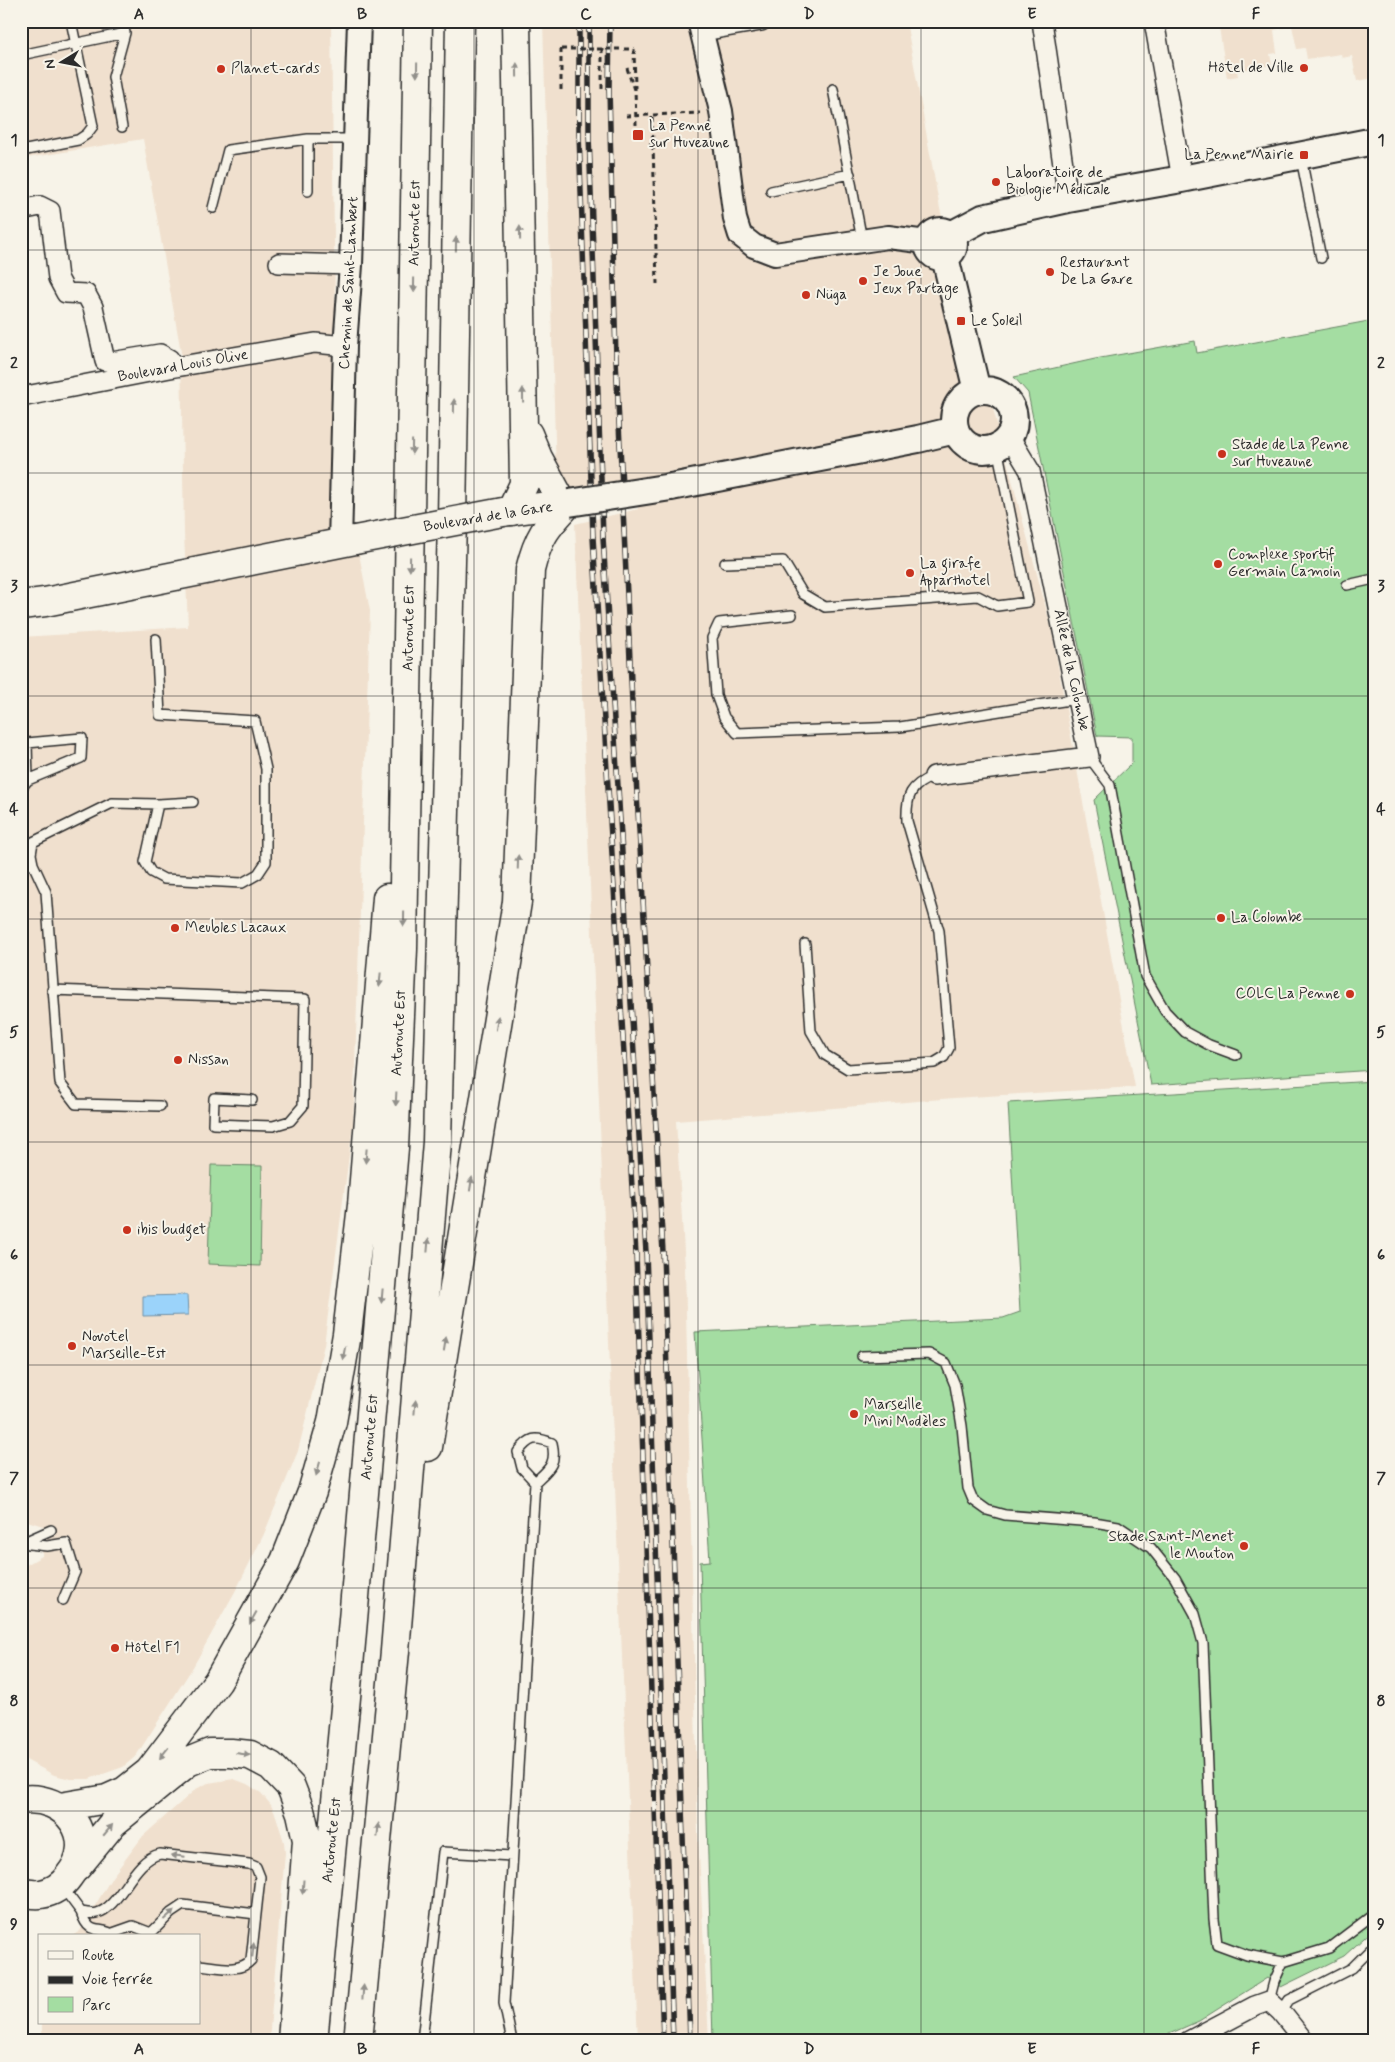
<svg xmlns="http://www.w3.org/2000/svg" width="1395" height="2062" font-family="Mynerve,sans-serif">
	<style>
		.built { fill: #f0e0ce }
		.green { fill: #a4dda2; stroke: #688466 }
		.water { fill: #9bd3fa; stroke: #6e90a7 }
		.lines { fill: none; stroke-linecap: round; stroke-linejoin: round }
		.service-casing { stroke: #2b2b2b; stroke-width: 12 }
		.minor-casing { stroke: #2b2b2b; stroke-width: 22 }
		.tertiary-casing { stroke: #2b2b2b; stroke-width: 26 }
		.secondary-casing { stroke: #2b2b2b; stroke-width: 30 }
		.primary-casing { stroke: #2b2b2b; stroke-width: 31 }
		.motorway-casing { stroke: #2b2b2b; stroke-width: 31 }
		.path { stroke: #2b2b2b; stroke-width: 3; stroke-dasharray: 5 4; stroke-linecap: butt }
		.service { stroke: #f7f3e8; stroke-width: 9 }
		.minor { stroke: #f7f3e8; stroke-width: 19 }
		.tertiary { stroke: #f7f3e8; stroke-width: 22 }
		.secondary { stroke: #f7f3e8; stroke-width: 26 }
		.primary { stroke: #f7f3e8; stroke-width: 28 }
		.motorway { stroke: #f7f3e8; stroke-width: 28 }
		.rail-casing { stroke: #2b2b2b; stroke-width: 5.5 }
		.rail { stroke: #f7f3e8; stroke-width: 4; stroke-dasharray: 11; stroke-linecap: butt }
		.secondary-bridge-casing { stroke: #2b2b2b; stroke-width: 30; stroke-linecap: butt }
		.primary-bridge-casing { stroke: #2b2b2b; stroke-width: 31; stroke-linecap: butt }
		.path-bridge { stroke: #2b2b2b; stroke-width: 3; stroke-dasharray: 5 4; stroke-linecap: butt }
		.secondary-bridge { stroke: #f7f3e8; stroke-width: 26 }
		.primary-bridge { stroke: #f7f3e8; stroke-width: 28 }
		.oneway { fill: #918f8a }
		.grid { fill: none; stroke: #2b2b2b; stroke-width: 1; stroke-opacity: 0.55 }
		.poi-dot { fill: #c8321e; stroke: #f7f3e8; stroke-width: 2 }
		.labels { text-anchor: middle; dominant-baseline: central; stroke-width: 4; stroke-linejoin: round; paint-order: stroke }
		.poi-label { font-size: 15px; fill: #2b2b2b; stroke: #f7f3e8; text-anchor: start }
		.street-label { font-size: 15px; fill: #2b2b2b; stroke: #f7f3e8 }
		.neatline { fill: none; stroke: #2b2b2b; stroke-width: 2 }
		.grid-label { font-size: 16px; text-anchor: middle; font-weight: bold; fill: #2b2b2b }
	</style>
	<rect width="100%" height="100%" fill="#f7f3e8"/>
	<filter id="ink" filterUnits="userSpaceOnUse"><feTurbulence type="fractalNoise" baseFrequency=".02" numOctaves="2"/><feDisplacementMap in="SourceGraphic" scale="10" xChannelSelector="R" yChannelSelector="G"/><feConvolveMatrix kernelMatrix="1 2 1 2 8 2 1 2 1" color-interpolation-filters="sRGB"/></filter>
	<g filter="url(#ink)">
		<path class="built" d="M21,21H331L335,308L349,502L370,611L353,1125L324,1345L298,1451L264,1534L237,1588L193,1667L136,1756L123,1767L89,1779H71L54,1775L26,1760L21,1752V1568L42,1556L43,1526L24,1520L21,1500V637L188,627L184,533L181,352L143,139L21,159Z
			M543,21H688L696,40L805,21H906L940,209L1051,627L1135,1087L954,1098L676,1121L685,1268L698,1834L709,2041H638L575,524L638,509L635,480L575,492L556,475Z
			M1218,21H1374V78L1357,81L1352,56L1342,58L1341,54L1307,59L1305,48L1297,49L1292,26L1274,30L1277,53L1270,54L1272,65L1237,71L1238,76L1227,78Z
			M234,1779L247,1784L261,1793L271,1805L276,1816L284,1842L285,1853L269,2041H42V2023H199V1936H72L80,1931L112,1877L143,1836L196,1789L208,1783Z"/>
		<path class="green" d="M1374,320V1070L1151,1085L1094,800L1132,763V737L1097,736L1028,393L1014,377L1095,359L1195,341L1197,353Z
			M1374,1081V1929L1344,1956L1281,1987L1267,1978L1199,2021L1153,2041H713L700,1562L710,1561L695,1332L1003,1318L1020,1312L1008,1103Z
			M211,1165L262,1166L260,1266L208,1264Z"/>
		<path class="water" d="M187,1295L188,1315L143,1316V1296Z"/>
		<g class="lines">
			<defs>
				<path id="service" d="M21,55L125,33
					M833,89L862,240
					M122,127L113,77L125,33L123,21
					M308,139V191
					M21,151L78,140L87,134L93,126L71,21
					M1301,158L1321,258
					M771,191L850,174
					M213,208L228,150L308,139H356
					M725,563L783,561L803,594L825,607L978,596L997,606L1028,602L997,447
					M1347,585L1374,579
					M792,615L719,623L712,638L716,695L724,717L737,733L900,727L1076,699
					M1089,757L1110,785L1145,976L1165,1011L1185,1032L1209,1045L1236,1055
					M21,788L28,780L81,758L82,738L27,743L28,780
					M158,804L193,802
					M33,864L31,854L33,842L112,803L158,804L145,862L151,872L164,879L242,883L258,874L266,862V769L255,721L160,715L156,639
					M21,865L33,864L46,892L60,1083L76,1104L160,1106
					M805,944L811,1031L825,1055L848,1069L934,1063L944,1057L949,1048L939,931L907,821C906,796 910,785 934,776
					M52,990L305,999L303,1106L290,1121L273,1126L213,1124L214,1098L252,1100
					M862,1356L929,1354L946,1363L955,1385L962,1426L968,1488L973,1500L987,1510L1005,1515L1094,1522L1118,1526L1151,1548L1175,1578L1195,1614L1203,1643L1214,1919L1217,1944L1247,1955L1283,1962L1274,1982L1269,2001
					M24,1542L51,1530
					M21,1543L47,1546L66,1543L75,1572L63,1600
					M63,1888L81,1912
					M113,1933L133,1926L151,1933L171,1913L183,1905L256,1914
					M115,1936C101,1924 90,1939 81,1912C86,1913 93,1914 97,1913C121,1907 132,1860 160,1854L249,1864L256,1867L260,1877L251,1960C239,1974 216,1966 199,1965
					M1283,1962L1329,1948L1374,1914
					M1281,2012L1289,2000L1352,1968L1374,1946
					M422,2041L443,1852L512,1856
					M512,2041L504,2003L535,1482C549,1469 557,1464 552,1443C535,1436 530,1437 518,1452L522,1468L535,1482"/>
				<path id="minor" d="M1042,21L1068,199
					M1154,21L1182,179
					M703,31L761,21
					M21,210L40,206L50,211L58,278L66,293L86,294L93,307L105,361L111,362L160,354L169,359L170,368
					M279,263L351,265
					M21,397L170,368L315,343L345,346
					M934,776L1089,757L1030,471L1009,436
					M1189,2041L1255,2006L1269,2001L1281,2012L1304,2041"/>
				<path id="tertiary" d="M699,21L721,111L735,219L740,235L754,246L775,254L888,237L927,242
					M340,544L345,346L351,265L359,21"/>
				<path id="secondary" d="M928 244a13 13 0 1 1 26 0a13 13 0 1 1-26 0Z
					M951,235L983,218L1068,199L1182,179L1374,141
					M945,257L977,391
					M954 420a30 30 0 1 1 60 0a30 30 0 1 1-60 0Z
					M671,487L918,439L955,430"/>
				<path id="primary" d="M503,512L569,503
					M21,605L45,602L355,540
					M21,1800C66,1793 100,1839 69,1876C62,1886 53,1892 41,1894C35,1895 27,1893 21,1893"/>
				<path id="motorway" d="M528,434L538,458L563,504
					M511,511L524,484L516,21
					M428,1447L517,902L530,570C538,537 546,527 569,503
					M60,1807L107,1799L125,1791L149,1772L218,1681L285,1561L312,1492L332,1422L347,1334L362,1205L387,898
					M77,1867L113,1823L188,1762L210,1753H231L250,1755L271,1766L291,1787L301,1813L307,1840L292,2041
					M313,2041L349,1666L394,1148L403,949L418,21
					M358,2041L395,1651L437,1142L452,520L460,21"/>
			</defs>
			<use href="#service" class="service-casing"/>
			<use href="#minor" class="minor-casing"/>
			<use href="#tertiary" class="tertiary-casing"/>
			<use href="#secondary" class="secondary-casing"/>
			<use href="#primary" class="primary-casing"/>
			<use href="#motorway" class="motorway-casing"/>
			<path class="path" d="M561,49V92
				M634,49L636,125
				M627,68L634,90
				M602,89V44
				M626,116L700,113
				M649,145H653L652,116
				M653,145L657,284"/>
			<use href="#service" class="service"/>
			<use href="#minor" class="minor"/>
			<use href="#tertiary" class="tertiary"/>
			<use href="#secondary" class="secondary"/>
			<use href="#primary" class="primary"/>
			<use href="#motorway" class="motorway"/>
			<defs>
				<path id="rail" d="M579,21V134L593,537L636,1254L663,2041
					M589,21V135L603,537L646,1252L673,2041
					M610,21L609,89L616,359L633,724L663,1252L690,2041"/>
			</defs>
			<use href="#rail" class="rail-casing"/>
			<use href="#rail" class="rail"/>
			<defs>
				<path id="secondary-bridge" d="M569,503L671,487"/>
				<path id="primary-bridge" d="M355,540L503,512"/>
			</defs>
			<use href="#secondary-bridge" class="secondary-bridge-casing"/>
			<use href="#primary-bridge" class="primary-bridge-casing"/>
			<path class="path-bridge" d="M561,49H634"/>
			<use href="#secondary-bridge" class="secondary-bridge"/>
			<use href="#primary-bridge" class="primary-bridge"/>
		</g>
		<defs><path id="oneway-solid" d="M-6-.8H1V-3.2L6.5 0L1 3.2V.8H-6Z" transform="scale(1.25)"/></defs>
		<g class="oneway">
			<use href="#oneway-solid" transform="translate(417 70) rotate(91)"/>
			<use href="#oneway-solid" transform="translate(517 70) rotate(-91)"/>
			<use href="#oneway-solid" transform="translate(520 233) rotate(-91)"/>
			<use href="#oneway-solid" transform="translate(456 244) rotate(-89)"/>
			<use href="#oneway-solid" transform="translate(414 285) rotate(91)"/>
			<use href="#oneway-solid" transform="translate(523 395) rotate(-91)"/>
			<use href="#oneway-solid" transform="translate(454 406) rotate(-89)"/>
			<use href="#oneway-solid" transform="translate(412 447) rotate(91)"/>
			<use href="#oneway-solid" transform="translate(410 564) rotate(91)"/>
			<use href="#oneway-solid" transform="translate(518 862) rotate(-88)"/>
			<use href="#oneway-solid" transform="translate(404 919) rotate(91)"/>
			<use href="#oneway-solid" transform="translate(380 980) rotate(95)"/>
			<use href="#oneway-solid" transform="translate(497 1023) rotate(-81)"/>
			<use href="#oneway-solid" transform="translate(396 1099) rotate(93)"/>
			<use href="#oneway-solid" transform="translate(366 1156) rotate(95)"/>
			<use href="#oneway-solid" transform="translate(471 1184) rotate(-81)"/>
			<use href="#oneway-solid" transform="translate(428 1245) rotate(-85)"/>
			<use href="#oneway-solid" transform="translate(382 1296) rotate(95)"/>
			<use href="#oneway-solid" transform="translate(445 1344) rotate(-81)"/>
			<use href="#oneway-solid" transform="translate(344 1353) rotate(100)"/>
			<use href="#oneway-solid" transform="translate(415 1407) rotate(-85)"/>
			<use href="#oneway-solid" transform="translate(318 1469) rotate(106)"/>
			<use href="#oneway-solid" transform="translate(253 1618) rotate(119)"/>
			<use href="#oneway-solid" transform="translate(164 1753) rotate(128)"/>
			<use href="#oneway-solid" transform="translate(243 1754) rotate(8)"/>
			<use href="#oneway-solid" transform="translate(108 1830) rotate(-50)"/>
			<use href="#oneway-solid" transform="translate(378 1830) rotate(-85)"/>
			<use href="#oneway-solid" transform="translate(178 1856) rotate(-174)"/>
			<use href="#oneway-solid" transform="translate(303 1887) rotate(94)"/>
			<use href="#oneway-solid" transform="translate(169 1915) rotate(-42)"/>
			<use href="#oneway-solid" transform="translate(253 1950) rotate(-84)"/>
			<use href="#oneway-solid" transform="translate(363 1992) rotate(-85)"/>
		</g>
	</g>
	<path class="grid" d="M251,21V2041M474,21V2041M698,21V2041M921,21V2041M1144,21V2041M21,250H1374M21,473H1374M21,696H1374M21,919H1374M21,1142H1374M21,1365H1374M21,1588H1374M21,1811H1374"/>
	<g class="poi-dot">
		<circle cx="1304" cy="68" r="5"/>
		<circle cx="221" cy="69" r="5"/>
		<rect x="632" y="129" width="12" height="12" rx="2.5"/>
		<rect x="1299" y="150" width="10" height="10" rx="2.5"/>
		<circle cx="996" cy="182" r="5"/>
		<circle cx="1050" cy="272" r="5"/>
		<circle cx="863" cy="281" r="5"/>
		<circle cx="806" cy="295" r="5"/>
		<rect x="956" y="316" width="10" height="10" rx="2.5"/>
		<circle cx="1222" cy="454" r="5"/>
		<circle cx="1218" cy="564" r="5"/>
		<circle cx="910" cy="573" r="5"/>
		<circle cx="1221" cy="918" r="5"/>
		<circle cx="175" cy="928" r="5"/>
		<circle cx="1350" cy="994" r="5"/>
		<circle cx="178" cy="1060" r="5"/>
		<circle cx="127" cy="1230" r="5"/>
		<circle cx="72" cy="1346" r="5"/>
		<circle cx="854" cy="1414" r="5"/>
		<circle cx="1244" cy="1546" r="5"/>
		<circle cx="115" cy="1648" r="5"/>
	</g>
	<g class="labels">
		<g class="poi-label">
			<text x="1294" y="68" text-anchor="end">Hôtel de Ville</text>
			<text x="231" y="69">Planet-cards</text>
			<text x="649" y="126">La Penne<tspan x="649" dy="17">sur Huveaune</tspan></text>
			<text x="1294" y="155" text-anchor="end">La Penne Mairie</text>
			<text x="1006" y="173">Laboratoire de<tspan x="1006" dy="17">Biologie Médicale</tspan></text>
			<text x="1060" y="263">Restaurant<tspan x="1060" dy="17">De La Gare</tspan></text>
			<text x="873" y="272">Je Joue<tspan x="873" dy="17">Jeux Partage</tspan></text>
			<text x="816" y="295">Nüga</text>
			<text x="971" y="321">Le Soleil</text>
			<text x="1232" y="445">Stade de La Penne<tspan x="1232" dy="17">sur Huveaune</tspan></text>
			<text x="1228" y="555">Complexe sportif<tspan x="1228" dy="17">Germain Camoin</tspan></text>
			<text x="920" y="564">La girafe<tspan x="920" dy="17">Apparthotel</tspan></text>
			<text x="1231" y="918">La Colombe</text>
			<text x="185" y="928">Meubles Lacaux</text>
			<text x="1340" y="994" text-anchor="end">COLC La Penne</text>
			<text x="188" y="1060">Nissan</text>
			<text x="137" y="1230">ibis budget</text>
			<text x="82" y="1337">Novotel<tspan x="82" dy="17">Marseille-Est</tspan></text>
			<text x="864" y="1405">Marseille<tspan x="864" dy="17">Mini Modèles</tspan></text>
			<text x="1234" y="1537" text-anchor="end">Stade Saint-Menet<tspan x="1234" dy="17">le Mouton</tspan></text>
			<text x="125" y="1648">Hôtel F1</text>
		</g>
		<g class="street-label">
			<text transform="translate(415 223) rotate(-89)">Autoroute Est</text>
			<text transform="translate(349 283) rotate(-87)">Chemin de Saint-Lambert</text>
			<text transform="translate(183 366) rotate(-10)">Boulevard Louis Olive</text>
			<text transform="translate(488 517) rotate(-9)">Boulevard de la Gare</text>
			<text transform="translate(409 628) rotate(-89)">Autoroute Est</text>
			<text transform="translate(1071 670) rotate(78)">Allée de la Colombe</text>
			<text transform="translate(399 1033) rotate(-87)">Autoroute Est</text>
			<text transform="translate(370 1437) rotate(-85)">Autoroute Est</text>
			<text transform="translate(332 1840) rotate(-84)">Autoroute Est</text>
		</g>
	</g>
	<rect width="1395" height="2062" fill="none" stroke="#f7f3e8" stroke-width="55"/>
	<rect x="38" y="1934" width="162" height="90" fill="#f7f3e8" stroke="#a5a39c"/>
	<rect x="48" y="1951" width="25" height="8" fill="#f7f3e8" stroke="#a5a39c"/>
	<text x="82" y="1960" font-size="15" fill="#2b2b2b">Route</text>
	<rect x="48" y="1976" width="25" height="8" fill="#2b2b2b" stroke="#a5a39c"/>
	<text x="82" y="1984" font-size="15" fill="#2b2b2b">Voie ferrée</text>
	<rect x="48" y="1997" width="25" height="15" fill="#a4dda2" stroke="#a5a39c"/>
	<text x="82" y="2010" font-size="15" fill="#2b2b2b">Parc</text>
	<g transform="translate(62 62) rotate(260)" stroke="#f7f3e8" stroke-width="4" paint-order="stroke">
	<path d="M0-4L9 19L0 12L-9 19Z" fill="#2b2b2b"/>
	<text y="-8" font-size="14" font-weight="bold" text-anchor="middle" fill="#2b2b2b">N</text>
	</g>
	<rect x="28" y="28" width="1340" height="2006" class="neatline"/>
	<g class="grid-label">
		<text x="139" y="19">A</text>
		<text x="362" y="19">B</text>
		<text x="586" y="19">C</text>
		<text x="809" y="19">D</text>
		<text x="1032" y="19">E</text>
		<text x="1256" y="19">F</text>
		<text x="14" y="145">1</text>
		<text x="1381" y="145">1</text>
		<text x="14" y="368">2</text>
		<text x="1381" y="368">2</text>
		<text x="14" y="591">3</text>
		<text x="1381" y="591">3</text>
		<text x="14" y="814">4</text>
		<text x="1381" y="814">4</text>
		<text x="14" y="1037">5</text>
		<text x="1381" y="1037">5</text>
		<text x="14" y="1260">6</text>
		<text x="1381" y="1260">6</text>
		<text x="14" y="1483">7</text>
		<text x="1381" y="1483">7</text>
		<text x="14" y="1706">8</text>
		<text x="1381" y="1706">8</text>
		<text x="14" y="1929">9</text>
		<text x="1381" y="1929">9</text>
		<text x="139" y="2054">A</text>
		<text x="362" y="2054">B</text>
		<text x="586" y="2054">C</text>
		<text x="809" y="2054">D</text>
		<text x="1032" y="2054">E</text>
		<text x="1256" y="2054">F</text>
	</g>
</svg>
